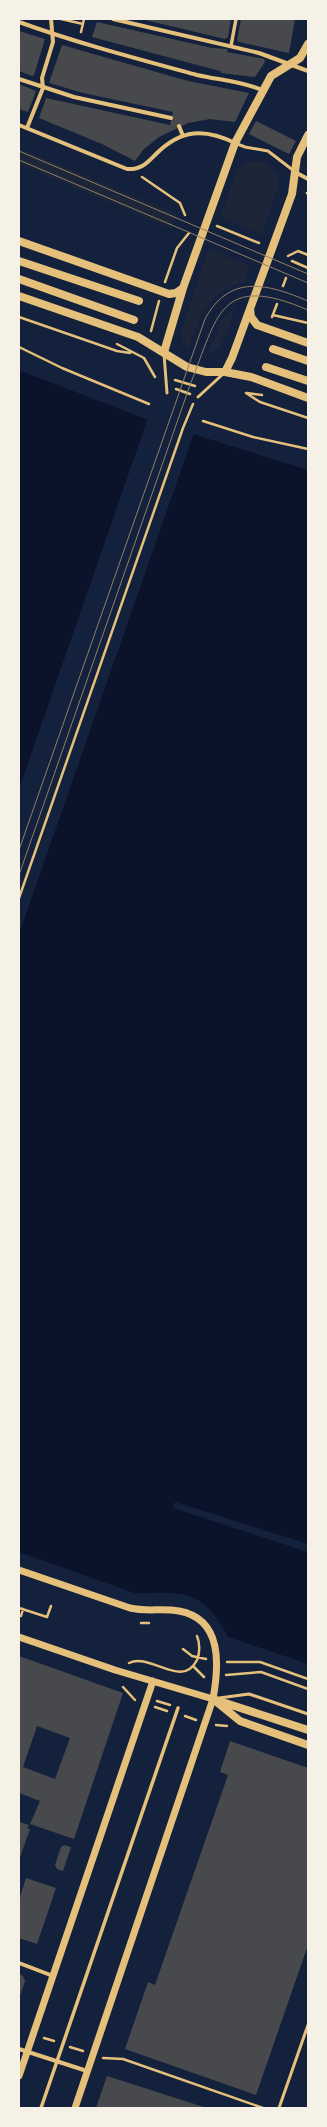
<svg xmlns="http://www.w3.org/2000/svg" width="327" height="2127" font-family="'DM Sans',sans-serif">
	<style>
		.green { fill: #1d2539 }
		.water { fill: #0b132b }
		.pier { fill: #14213d }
		.building { fill: #48494c; fill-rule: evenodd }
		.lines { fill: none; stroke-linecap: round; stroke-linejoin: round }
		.path { stroke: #e5c07b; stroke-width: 2.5 }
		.service { stroke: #e5c07b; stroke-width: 3 }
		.pedestrian { stroke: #e5c07b; stroke-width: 3.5 }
		.minor { stroke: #e5c07b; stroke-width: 4 }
		.tertiary { stroke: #e5c07b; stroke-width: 7 }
		.secondary { stroke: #e5c07b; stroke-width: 8 }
		.tram { stroke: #918062; stroke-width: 1 }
	</style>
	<rect width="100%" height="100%" fill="#14213d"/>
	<path class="green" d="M19,148L176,214L171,228L19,164Z
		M252,161C269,160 279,172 278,188L261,235L220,217L238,168Z
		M209,249L250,266L245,282C209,289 198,318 189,349L182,339V329Z
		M236,306C230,322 226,349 208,354L222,320Z"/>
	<path class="water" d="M19,370L148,420L308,470V1664L228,1637C213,1610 202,1594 168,1593C156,1592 146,1594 134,1593L19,1552Z"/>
	<path class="pier" d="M148,418L194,433L19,934V789Z
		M175,1502L308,1544V1552L173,1508Z"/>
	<path class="building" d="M141,19H231L228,37L225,39Z
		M241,19H295L289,53L239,42L237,40Z
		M97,22L212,48L228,49L227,52L264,59L265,62L255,77L221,73L220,71L92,37Z
		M19,31L45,39L34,75L32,76L19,71Z
		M62,45L188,81L249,93L235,122L210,119L188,123L159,137L143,150L135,161L102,144L39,118L46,98L170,125L173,112L83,93L49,83Z
		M19,84L36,91L28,112L19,109Z
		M256,121L296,141L289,154L249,134Z
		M19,1656L123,1693L74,1839L30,1824L40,1801L19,1793ZM37,1726L70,1738L55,1779L23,1767Z
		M230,1741L308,1768V1945L256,2095L125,2049L148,1982L155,1985L228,1775L220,1772Z
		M19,1822L29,1825L27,1828L30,1829L19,1860Z
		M64,1845L71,1847L63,1871L57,1869L55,1865L61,1847Z
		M26,1878L56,1888L37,1944L19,1938V1900Z
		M19,1974L23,1976L25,1981L19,1999Z
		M107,2076L207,2108H96Z"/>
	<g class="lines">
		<path class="path" d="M61,19L83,24
			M81,32L84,19
			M142,177L180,203L185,215
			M307,193L308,194
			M217,226L259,243
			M288,256L298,251L308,255
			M292,261L308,268
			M165,282L177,248L189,233
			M283,286L286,278
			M273,315L308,323
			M19,317L117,351L130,353
			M272,317L277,304
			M151,331L159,301
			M117,344L144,358L155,377
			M19,347L62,368L149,404
			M175,380L195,386
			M176,389L190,394
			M246,393L260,402L308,418
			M247,393L262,395
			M203,421L253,437L308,449
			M19,898L183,428L193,404
			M19,1608L47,1617L51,1606
			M21,1616L23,1609
			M141,1623H149
			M183,1649L192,1656L206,1659
			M227,1662H260L308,1679
			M129,1663C150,1652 182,1690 197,1660C200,1653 200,1643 197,1636
			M193,1666L204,1677
			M226,1675L261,1672L308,1689
			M123,1687L135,1700
			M157,1701L170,1705
			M155,1707L167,1711
			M185,1716L196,1720
			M216,1725L227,1726
			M44,2038L54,2041
			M70,2047L83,2051
			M103,2058L123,2059L263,2108"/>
		<path class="service" d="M235,143L245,147L268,151L294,171
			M164,354L167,393
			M198,397L223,374
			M219,1698L249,1694L308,1714
			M279,2108L308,2025"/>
		<path class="pedestrian" d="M231,46L236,19
			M41,2108L178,1708"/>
		<path class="minor" d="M113,19L259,53L308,71
			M19,22C77,43 138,59 197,75C219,80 241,81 262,90
			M19,79L74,97L171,118
			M19,125L127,169C141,170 147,163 156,154C181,129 205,128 235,143
			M179,126L183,136
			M27,128L43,88L42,78L53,42L51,19
			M295,172L308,179
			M19,1963L53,1976
			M19,2049L87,2071"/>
		<path class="tertiary" d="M19,1570L130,1608C146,1612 162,1608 179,1611C223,1619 219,1666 213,1699L75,2108
			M19,1637L115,1670L213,1699
			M19,2076L153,1681"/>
		<path class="secondary" d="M19,241L169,294L176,293L183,288
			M19,261L139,301
			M19,279L134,320
			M19,296L138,337L187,367L206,372H225L251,377L308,398
			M250,309L251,317L257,325L308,343
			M273,349L308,361
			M164,352L183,288L235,143L271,76L300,58L308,44
			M266,367L308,381
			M225,372L232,358L292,194L297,157L308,135
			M213,1699L240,1721L308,1745
			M216,1700L308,1730"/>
		<path class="tram" d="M19,151L308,274
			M19,160L308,283
			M19,850L205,319C230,273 268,284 308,301
			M19,875L190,385C218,315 219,272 308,310"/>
	</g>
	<rect width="327" height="2127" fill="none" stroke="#f6f1e7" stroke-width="40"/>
</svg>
